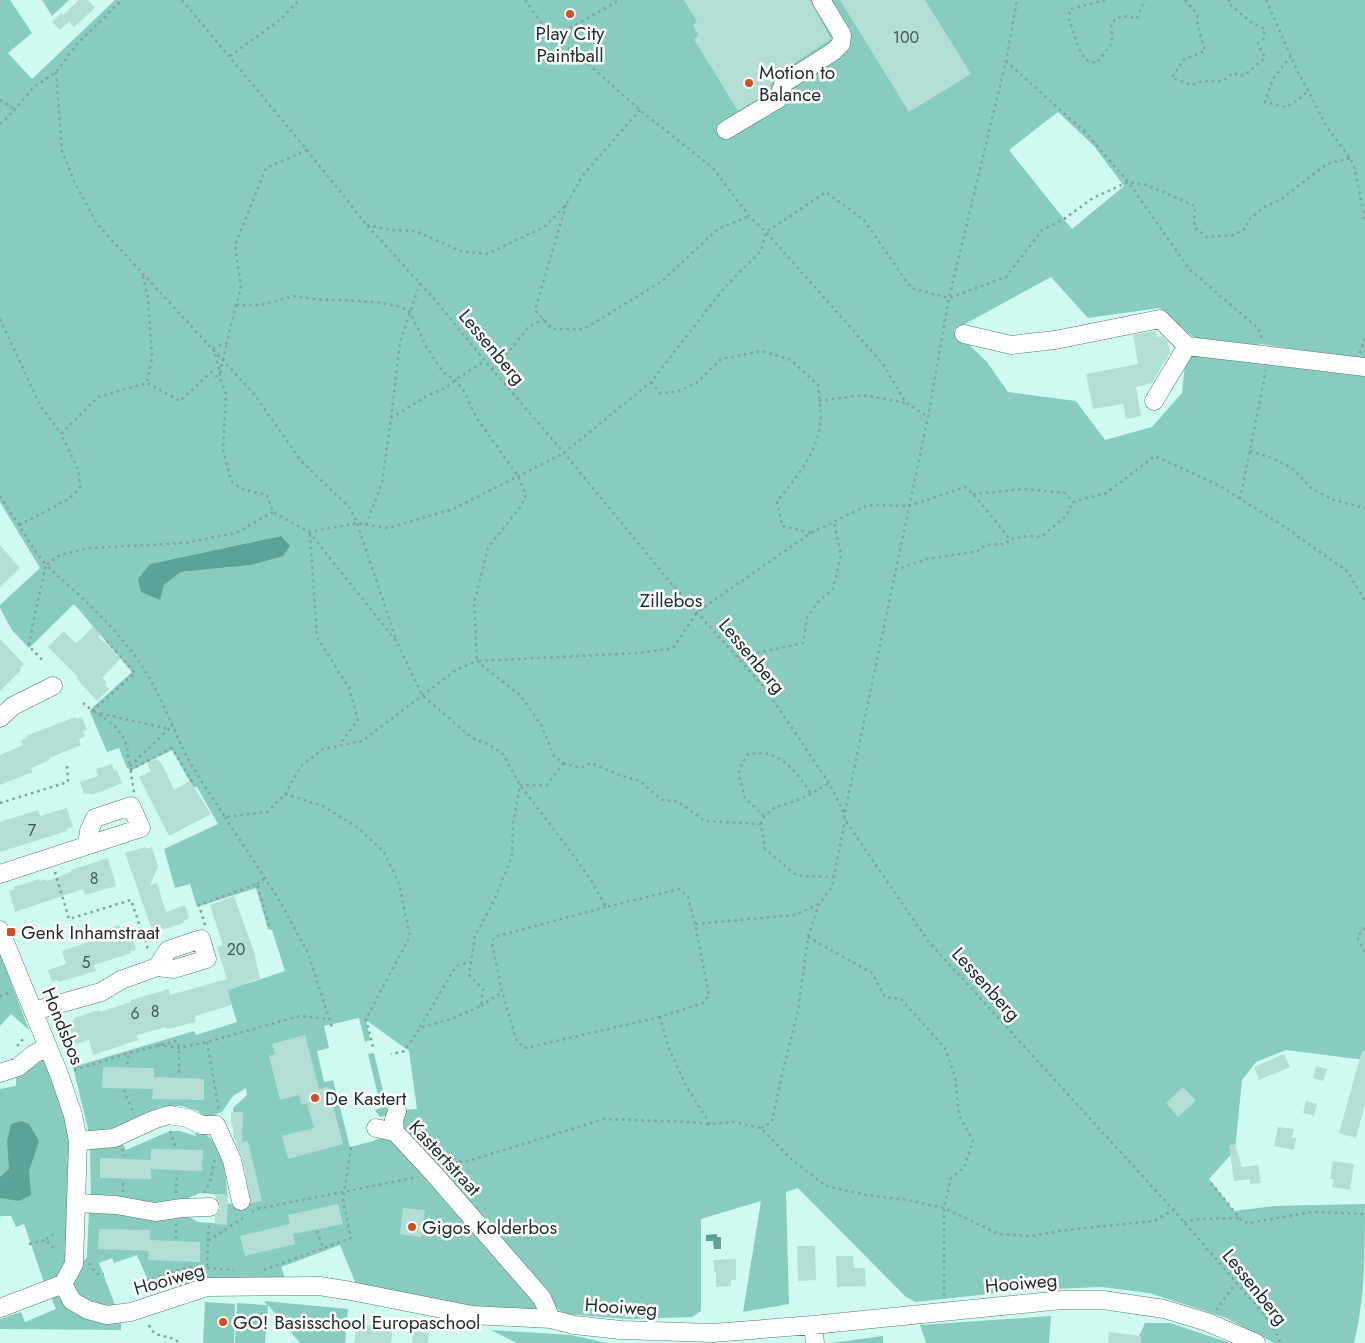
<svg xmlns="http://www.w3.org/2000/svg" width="1365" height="1343" font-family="Jost,sans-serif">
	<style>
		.green { fill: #88ccbf; fill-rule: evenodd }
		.water { fill: #5ba397 }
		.building { fill: #b3ded5 }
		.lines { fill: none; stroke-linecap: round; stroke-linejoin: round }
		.minor-casing { stroke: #537b73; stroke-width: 19 }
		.path { stroke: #82a29b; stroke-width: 2.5; stroke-dasharray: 2.5 4; stroke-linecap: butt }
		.minor { stroke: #fff; stroke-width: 18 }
		.path-bridge { stroke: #82a29b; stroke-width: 2.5; stroke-dasharray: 2.5 4; stroke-linecap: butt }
		.poi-dot { fill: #d44c20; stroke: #fff; stroke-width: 2 }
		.labels { text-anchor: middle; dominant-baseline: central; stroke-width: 5; stroke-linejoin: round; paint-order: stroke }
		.number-label { font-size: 16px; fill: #425955 }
		.poi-label { font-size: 19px; fill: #1d2d2a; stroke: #fff; text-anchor: start }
		.street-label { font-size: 19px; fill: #1d2d2a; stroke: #fff }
		.park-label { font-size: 19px; fill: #123530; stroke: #fff }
	</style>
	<rect width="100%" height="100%" fill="#cffaf1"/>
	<path class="green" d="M0,0H10L32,33L8,53L32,79L115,0H1365V360L1260,344L1255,360L1365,375V1060L1286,1050L1256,1062L1242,1080L1235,1150L1209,1179L1234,1211L1273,1206L1365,1204C1365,1250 1365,1299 1354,1343H1274L1226,1318L1199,1309L1149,1293L1102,1287L1026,1290L916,1302L906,1297L798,1188L786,1192L789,1304L743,1312L761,1201L701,1219V1311L692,1317L629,1319L564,1314L552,1304L533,1274L399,1129L401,1110L417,1109L409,1051L366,1020L370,1040L365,1042L359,1018L324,1026L329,1048L317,1051L324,1082L333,1080L350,1147L373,1141L386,1136L405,1149L496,1250L540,1309L503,1312L356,1284L340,1245L281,1267L285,1278L180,1289L175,1276L150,1285L137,1255L114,1263L112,1258L99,1263L117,1310C100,1308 86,1301 73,1290C74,1278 78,1266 87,1257L89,1210L187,1216L198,1222L226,1224L225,1203L243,1205L260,1200L246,1148L234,1138L233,1108L247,1095L246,1088L233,1096L222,1112L209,1117L203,1116L198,1111L182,1106L161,1107L141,1115L121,1127L89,1133L73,1067L194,1031L196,1035L237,1022L227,990L285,971L272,930L268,929L256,888L197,907L190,884L175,888L164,849L218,824L197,787H193L172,750L132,770L127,768L119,748L107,752L90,712L92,708L132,672L74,604L29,648L12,630L0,608V605L40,568L0,502ZM1058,112L1094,146L1124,186L1072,229L1009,150ZM1051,277L1088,318L1159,308L1194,338L1185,365L1182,393L1152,427L1105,440L1076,401L1008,392L987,362L954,330ZM281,536L251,565L181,572L164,585L159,600L138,579L150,564Z
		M42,0H69L52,16Z
		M0,953L29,1030L11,1014L0,1026Z
		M374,1053L388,1112L385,1116L380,1117L375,1110L381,1108L368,1054Z
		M45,1060L60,1097L70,1144L68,1251L64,1268L55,1280L44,1282L24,1224L16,1227L11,1216H0V1089L16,1086V1076L39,1061Z
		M197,1130C222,1137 227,1173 227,1195L200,1193L172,1205L91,1199L90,1146L121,1141L126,1150L170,1131H180L195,1136Z
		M58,1294C81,1312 90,1321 121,1323V1330L0,1329V1319L21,1312L25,1322L56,1309L50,1295Z
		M264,1301L348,1309L345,1343H300L268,1305L265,1343H235L237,1303L267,1305Z
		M205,1302L235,1304L234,1343H203Z
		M1051,1316L1049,1343H926L920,1325Z
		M1145,1323H1170L1230,1343H1136Z
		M491,1330L571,1335L607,1343H517Z
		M883,1336V1343H831Z"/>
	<path class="water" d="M281,536L290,546L283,556L251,565L181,572L164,585L160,600L141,592L138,579L150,564Z
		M22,1121L29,1124L39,1141L29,1171L31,1195L19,1201L0,1198V1177L9,1169L7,1141L11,1124Z
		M717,1234V1237H721V1249H714L713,1241H706V1235Z"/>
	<path class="building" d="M79,0H88L95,8L74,27L69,22L60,30L52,22L61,13L63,15Z
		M684,0H810L831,39L778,74L770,85L771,87L769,92L738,111L694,39L699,36L693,25L697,22Z
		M840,0H925L971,74L909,112Z
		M1156,331L1157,337L1162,336L1168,342L1170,353L1161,367L1152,383L1136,387L1141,416L1126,419L1123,404L1093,409L1086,374L1138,364L1133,335Z
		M0,545L20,568L0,587Z
		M93,627L101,634L98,637L110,647L120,659L102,678L107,682L105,684L109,689L97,701L77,679L78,677L48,647L64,631L75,643L76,642L77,643Z
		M0,639L24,664L20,668L21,670L0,691Z
		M75,717L76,719L82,717L87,730L83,731L85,736L79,739L81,745L49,758L50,760L31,768L33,772L0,785V755L23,745L21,740L27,738L26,736Z
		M157,759L163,766L174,790L190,781L211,814L169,836L139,777L151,771L147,763Z
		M112,764L114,771L117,770L122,783L103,791L90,795V793L84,794L80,782L98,776L96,769Z
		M67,808L73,827L66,829L67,831L0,852V822L38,810L40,816Z
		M145,847L146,849L152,847L158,867L150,885L157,883L166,912L185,905L189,918L183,921L184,923L158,931L157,928L152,930L125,853Z
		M108,858L116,886L85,895L83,889L15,912L9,891L15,889L14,887L39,879L40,881L46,879L47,881L71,872V870Z
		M234,896L254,952L260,978L227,991L232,1005L195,1016L196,1022L167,1029L166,1027L137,1035L138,1040L93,1055L89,1040L75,1044L68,1022L74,1020V1018L99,1010L100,1012L119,1006L131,1002V1000L169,989L170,995L227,979L217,947L223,945L210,905Z
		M119,925L120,928L129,925L136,950L130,951L131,953L94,965L96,971L59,982L58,980L52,982L48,970L66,964L62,951L86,943L93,935Z
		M305,1035L319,1089L328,1087L343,1144L288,1159L282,1136L314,1128L307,1103L302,1105L299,1095L280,1100L269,1056L275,1054L272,1044Z
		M1362,1051H1365V1104L1356,1138L1339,1133Z
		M1284,1054L1290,1067L1259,1080L1254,1067Z
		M1316,1066L1327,1069L1323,1081L1313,1078Z
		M103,1067L154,1068V1077L204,1079V1100L152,1099L153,1089L102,1088Z
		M1183,1087L1196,1101L1178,1117L1166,1103Z
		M1306,1101L1317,1104L1314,1116L1303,1113Z
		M231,1112H243L242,1142L248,1141L262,1201L251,1203L242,1158L237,1146L231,1120Z
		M1278,1127L1294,1129L1292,1138H1296L1294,1150L1274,1146Z
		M1235,1144L1242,1167L1258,1165L1261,1183L1250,1184V1179L1234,1181L1229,1145Z
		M151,1149L203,1150L202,1171L151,1169V1179L100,1178V1158L151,1160Z
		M1333,1161L1354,1164L1350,1190L1332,1187L1334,1179H1330Z
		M216,1194L228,1195L227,1225L215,1224V1216L219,1212L221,1207L219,1202L215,1198Z
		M338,1204L343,1224L293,1234L295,1244L245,1256L240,1236L290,1224L288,1215Z
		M403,1208L425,1210L421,1237L400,1234Z
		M99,1229L150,1230V1240L200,1242V1262L148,1260L149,1251L98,1249Z
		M797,1246H815L816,1280L798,1281Z
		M836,1256H853L854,1268H865L866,1286L837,1287Z
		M736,1259V1280H731V1286L716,1287V1272H714V1260Z
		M357,1324L393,1328L391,1343H354Z
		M413,1331L429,1333L428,1343H412Z
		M1109,1332L1141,1336V1343H1108Z"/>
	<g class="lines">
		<defs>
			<path id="minor" d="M726,130L778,99L784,83L834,51L841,44L842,35L821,0
				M964,334L1011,345L1055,340L1160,319L1187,346L1365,367
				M1154,401L1187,346
				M0,718L13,706L53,686
				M0,874L141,828L131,806L95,818L89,831L87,845
				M0,930L59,1074L73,1115L78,1141L74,1264L63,1284
				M34,1011L101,992L121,980L157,967L174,969L207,959L201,939L168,950L157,967
				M0,1073L18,1067L34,1054L48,1047
				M376,1128L395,1132L434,1174L542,1298L551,1319
				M395,1132L394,1120L397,1111
				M78,1141L114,1138L153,1120L169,1115L187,1118L202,1125H216L232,1160L241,1201
				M76,1203L116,1205L155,1212L182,1208L210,1207
				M63,1284L72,1301L88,1310L107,1315L131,1312L207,1287L319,1286L351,1291L472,1315L551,1319L574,1325L621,1330L713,1333L813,1325L1062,1300H1103L1164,1309L1207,1322L1256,1343
				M0,1308L63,1284
				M813,1325L815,1343"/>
		</defs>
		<use href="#minor" class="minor-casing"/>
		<path class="path" d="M182,0L307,150L366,224L435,300L485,361L564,453L675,588L765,688L829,783L844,813L845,820L928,941L1178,1215L1267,1318L1279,1338L1280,1343
			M525,0L553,38L577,54L640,110L713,168L749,216L766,232L883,364L906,403L928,417
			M1105,0L1070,9L1069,19L1079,49L1086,60L1097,63L1112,43L1111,25L1116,18L1128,16L1136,19L1145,0
			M1185,0L1197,14L1198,27L1205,51L1183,60L1172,78L1192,85L1202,81H1223L1233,73L1240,76L1246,74L1265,58L1258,43L1263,39L1265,29L1252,23L1228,3L1230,0
			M1266,0L1297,70L1327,127L1350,158L1354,166L1365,219
			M553,38L619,0
			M230,56L281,19L299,0
			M1291,56L1273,79L1265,102L1286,107L1299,99L1308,91
			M1006,61L1087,134L1128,182L1147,185L1195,206L1194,227L1207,237L1233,235L1246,228L1248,220L1266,206L1280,200L1327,164L1350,158
			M56,72L62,151L74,181L97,224L254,394L301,461L349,507L357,523L397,642
			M0,100L15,110
			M0,124L9,116L34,87L56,72L76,45L122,0
			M566,205L535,310L552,329H584L662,281L718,229L749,216
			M367,225L391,230L416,231L460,251L487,254L544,227L566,205L583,175L640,110
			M143,276L148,298L152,357L147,383
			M236,305H260L294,296L313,299L377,302L401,307L410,312L426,346L443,372L455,380L463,389L476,417L518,476L526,495L521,506L488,548L474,603L477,661L639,653L673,648L697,612L811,533L868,505L909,506L965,487L973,494L1010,539
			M0,319L40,405L61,434
			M213,348L220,373V379L226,394L223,450L231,481L242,489L267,495L273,512L309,532L357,523L388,528L453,509L564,453L651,382L724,288L761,251L766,232L826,192L864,220L911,288L949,298L1006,277L1042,230L1064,219L1093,198L1128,182L1190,270L1258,328L1263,341
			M213,348L227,343L230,329L241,287L235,245L266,168L307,150
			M1360,353L1365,337
			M492,369L516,343L528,327L544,319
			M651,382L660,393L677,392L698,382L721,359L762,351L791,360L818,385C819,395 820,406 821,416C821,447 796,479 777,501L782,526L811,533
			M819,401L863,395L906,403
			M391,418L400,342L420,283
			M1250,451L1272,458L1292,468L1312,489L1334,500L1365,508
			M973,494L1025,489L1065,493L1073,502
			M0,496L36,552L46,565L33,623L29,646L44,662
			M1240,499L1266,370
			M273,512L236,533L185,543L89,548L60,555L46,565C81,597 120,630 145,671C160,695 171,723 183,749C195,773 211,795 225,817L267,812L285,794L301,766L323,749L362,741L456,670L477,661L521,696L541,725L554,756L563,763L547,785H520L513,824L512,856L494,901L475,936L469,975L483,989L481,1006L454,1018L420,1028L404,1051L391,1054
			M19,525L69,499L80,487L78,469L61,434L98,397L147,383L180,401L211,372L220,379
			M366,525L382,483L391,418L425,397L447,387L455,380L485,361
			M309,532L397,642L422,695L472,738L490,745L503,754L520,785L576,859L591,880L606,907L679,889L688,897L695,924
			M310,534L317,637L349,688L358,720L340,744
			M895,570L927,559L978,551L985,545L1006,544L1010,539L1029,536L1041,537L1066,516L1073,502L1106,493L1155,456L1220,486L1285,527L1348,572L1365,601
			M738,657L803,643L807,618L818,602L833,589L841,555L834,522
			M83,703C96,714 117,723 124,739C128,746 128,757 130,766
			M92,711L135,673L107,641
			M94,712L169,729
			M563,763L581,768L591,763L622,776L640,781L662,800L677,801L705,821L761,824L765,849L795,874L802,876L834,877
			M130,770L172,748L194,785
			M134,792L130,766L173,725
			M285,794L323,806L357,827L384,852L399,884L410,936L366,1019L373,1047
			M0,803L68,782L67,764
			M845,812L928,417L949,298L1006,61L1017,0
			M764,816L745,798L740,779L739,769L748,754C754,754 759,753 764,753C786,757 800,777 811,794
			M225,817L278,898L308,953L332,1027
			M761,824L764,816L775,807L790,803L811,794L829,783
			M55,872L69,919L131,900L147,947L150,948
			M257,884L265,878
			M606,907L494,937L492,943L502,992L517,1042L526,1048L660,1017
			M205,925L199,905L257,884L269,926
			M1365,928L1357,937L1365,952
			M808,937L872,973L885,997L901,999L945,1048L955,1076L959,1115L973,1141L964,1168L951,1178L944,1208V1296
			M0,996L9,993
			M481,1006L502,992
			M420,1027L456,966L471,962
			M207,1042L219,1111
			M158,1045L179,1048L207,1042L300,1016L329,1019
			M17,1046L24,1038
			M127,1064L129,1053
			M74,1070L129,1053L177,1041L179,1048V1076
			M124,1090L133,1112
			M710,1124L686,1086L668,1046L660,1017L703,1003L709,995L695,924L795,915L819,904
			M761,1128L772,1122L782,1074L798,1011L808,937L819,904L832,887L845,820
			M170,1131L176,1148
			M122,1149L125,1156
			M450,1168L453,1162L468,1161L604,1119L688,1122L710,1124L734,1122L761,1128L791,1159L826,1186L866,1195L907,1200L944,1208L999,1234L1031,1236L1066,1230L1154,1221L1173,1210
			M1211,1183L1242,1221L1249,1223L1312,1212L1365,1214
			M123,1192V1180
			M176,1193L177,1173
			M204,1193L210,1182L215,1158
			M252,1212L257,1209L418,1177
			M1184,1222L1198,1219L1239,1218
			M317,1231L324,1250
			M46,1239L57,1232
			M176,1239V1223
			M208,1241L209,1224
			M29,1244L46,1240L55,1250
			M89,1263C93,1269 95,1276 104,1274
			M207,1268L234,1270
			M264,1270L351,1238L343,1200L351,1147
			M146,1281L187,1267L207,1268L208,1241L246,1216
			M1216,1310L1236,1283
			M149,1325C154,1340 170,1333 179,1343"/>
		<use href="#minor" class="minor"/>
		<path class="path-bridge" d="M220,373L227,343"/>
	</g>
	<g class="poi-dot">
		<circle cx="570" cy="14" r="5"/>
		<circle cx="749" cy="83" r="5"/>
		<rect x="6" y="927" width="10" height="10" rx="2.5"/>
		<circle cx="315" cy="1098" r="5"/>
		<circle cx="412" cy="1227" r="5"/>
		<circle cx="223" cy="1322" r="5"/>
	</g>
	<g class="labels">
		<g class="number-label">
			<text x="906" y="37">100</text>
			<text x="32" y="830">7</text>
			<text x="94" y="878">8</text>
			<text x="236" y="949">20</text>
			<text x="86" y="962">5</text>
			<text x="155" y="1011">8</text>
			<text x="135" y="1013">6</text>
		</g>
		<g class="poi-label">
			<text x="570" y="33" text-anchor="middle">Play City<tspan x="570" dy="22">Paintball</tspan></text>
			<text x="759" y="72">Motion to<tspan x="759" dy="22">Balance</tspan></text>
			<text x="21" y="932">Genk Inhamstraat</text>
			<text x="325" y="1098">De Kastert</text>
			<text x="422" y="1227">Gigos Kolderbos</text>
			<text x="233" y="1322">GO! Basisschool Europaschool</text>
		</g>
		<g class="street-label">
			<text transform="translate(492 347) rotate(50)">Lessenberg</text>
			<text transform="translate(752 656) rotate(50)">Lessenberg</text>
			<text transform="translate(986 984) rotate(48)">Lessenberg</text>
			<text transform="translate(63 1026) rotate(68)">Hondsbos</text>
			<text transform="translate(445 1158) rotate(47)">Kastertstraat</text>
			<text transform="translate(169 1279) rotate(-16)">Hooiweg</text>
			<text transform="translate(1021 1283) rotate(-5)">Hooiweg</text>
			<text transform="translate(1255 1287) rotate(51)">Lessenberg</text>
			<text transform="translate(621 1307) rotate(4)">Hooiweg</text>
		</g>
		<g class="park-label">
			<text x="671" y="600">Zillebos</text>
		</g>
	</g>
</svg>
